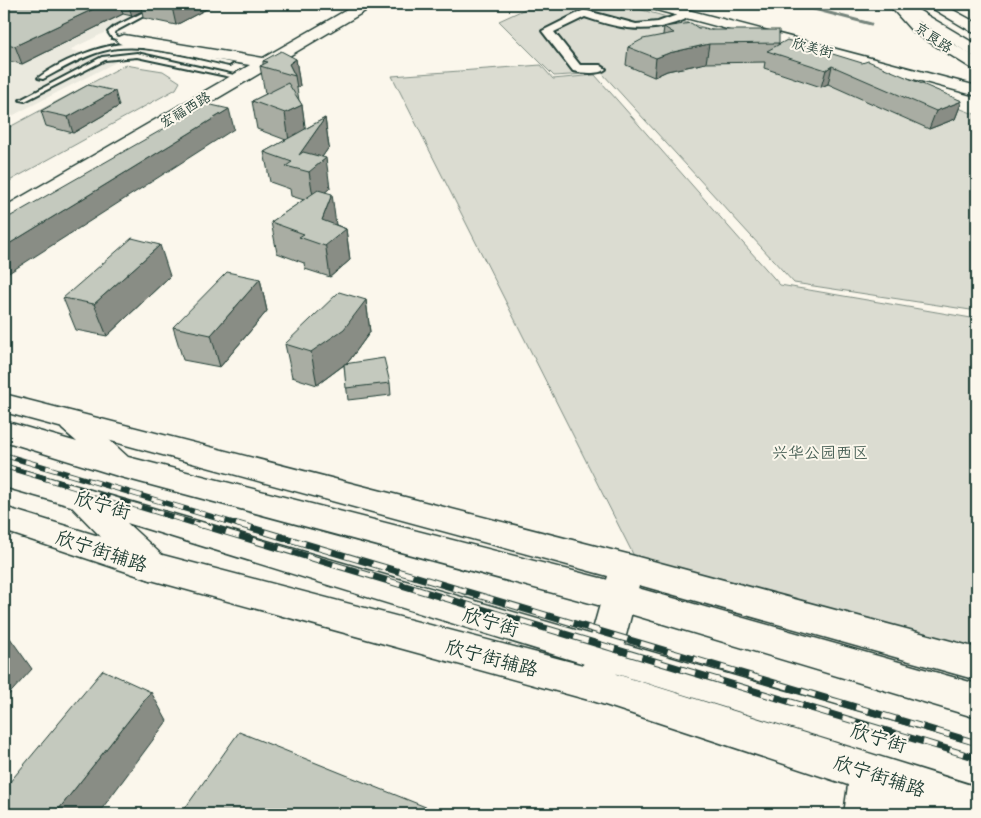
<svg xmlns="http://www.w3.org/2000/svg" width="981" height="818" font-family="Mali,'LXGW WenKai TC',sans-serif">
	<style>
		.built { fill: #eae9de }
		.green { fill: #dbdcd1; stroke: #7d8c82 }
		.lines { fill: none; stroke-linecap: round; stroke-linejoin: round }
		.stream { stroke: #74847b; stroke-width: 3 }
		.lane-casing { stroke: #1f3d34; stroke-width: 4 }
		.street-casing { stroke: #1f3d34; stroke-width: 4 }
		.secondary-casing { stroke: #1f3d34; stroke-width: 3 }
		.primary-casing { stroke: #1f3d34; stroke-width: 3 }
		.lane { fill: #fbf7ec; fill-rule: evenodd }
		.street { fill: #fbf7ec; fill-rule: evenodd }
		.secondary { fill: #fbf7ec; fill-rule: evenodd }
		.primary { fill: #fbf7ec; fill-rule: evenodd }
		.rail-far1-casing { stroke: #1f3d34; stroke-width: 5.5 }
		.rail-casing { stroke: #1f3d34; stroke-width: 7 }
		.rail-far1 { stroke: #fbf7ec; stroke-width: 4; stroke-dasharray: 11; stroke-linecap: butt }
		.rail { stroke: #fbf7ec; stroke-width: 5; stroke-dasharray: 14; stroke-linecap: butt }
		.wall { fill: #a9ada3; stroke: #1f3d34 }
		.shaded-wall { fill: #898d85; stroke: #1f3d34 }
		.building { fill: #c4c9be; stroke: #1f3d34 }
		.labels { text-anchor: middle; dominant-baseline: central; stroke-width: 4; stroke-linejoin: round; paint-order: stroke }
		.far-street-label { font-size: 14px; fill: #1f3d34; stroke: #fbf7ec }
		.park-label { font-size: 16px; fill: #455d53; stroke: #fbf7ec }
		.near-street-label { font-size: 19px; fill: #1f3d34; stroke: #fbf7ec }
	</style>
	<rect width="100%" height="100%" fill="#fbf7ec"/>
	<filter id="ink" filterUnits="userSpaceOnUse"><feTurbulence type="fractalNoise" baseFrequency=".02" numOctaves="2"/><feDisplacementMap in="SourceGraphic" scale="10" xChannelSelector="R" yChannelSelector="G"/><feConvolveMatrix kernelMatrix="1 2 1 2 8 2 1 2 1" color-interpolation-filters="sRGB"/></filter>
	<g filter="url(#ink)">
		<path class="built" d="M4,4H164L69,50L122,59L4,120Z"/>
		<path class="green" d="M536,4H621L865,73L977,115V311L794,283L602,73L554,76L499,21Z
			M125,65L163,71L180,82L176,89L4,184V130Z
			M541,65L553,79L595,75L780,285L977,319V656L639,566L392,76Z"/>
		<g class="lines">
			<path class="stream" d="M795,4L871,24"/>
			<defs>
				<path id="lane" d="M160,4H166L114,32L116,36L126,39V41L112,38L108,32L114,27Z
					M123,44L170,49L232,63L229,65C192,57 139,40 103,51C81,57 62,69 43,79L38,78C59,62 97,46 123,44Z
					M137,53L243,77L240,79L137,57L105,60L25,101L20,100L102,57Z"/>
				<path id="street" d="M584,10L636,24L658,22L688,11L693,14C688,19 679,22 672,24C641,34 615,27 585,17L554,32L580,65H600L606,69C599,75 582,73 573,71L542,31Z"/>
				<path id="secondary" d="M357,4H374L372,7L11,220L4,222V207L250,65L124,45L119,43L116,40L119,37L124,35L263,58Z
					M643,4H665L977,86V96L645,7Z
					M888,4H903L922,25L977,58V70L971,68L912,31Z
					M925,4H942L977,23V33L972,32Z
					M4,394L627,554L977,648V680L639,585L616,674L977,787V814H937L924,810L923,814H844L848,785L596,702L151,580L4,531V507L151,552L583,665L608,576L4,412Z"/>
				<path id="primary" d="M892,4H908L977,45V57L971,55Z
					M72,412L82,415L128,457L620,583L977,684V718L620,611L121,477L4,441V421L77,442L62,429L58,422L62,415Z
					M4,465L977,746V785L127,523L163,556L167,566L163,576L151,580L139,576L71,506L4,487Z"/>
			</defs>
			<use href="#lane" class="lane-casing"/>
			<use href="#street" class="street-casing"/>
			<use href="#secondary" class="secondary-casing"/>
			<use href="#primary" class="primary-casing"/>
			<use href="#lane" class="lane"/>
			<use href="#street" class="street"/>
			<use href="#secondary" class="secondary"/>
			<use href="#primary" class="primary"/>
			<defs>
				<path id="rail-far1" d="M4,455L243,526
					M4,466L203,526"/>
				<path id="rail" d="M199,524L977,758
					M238,524L977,743"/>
			</defs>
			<use href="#rail-far1" class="rail-far1-casing"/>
			<use href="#rail" class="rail-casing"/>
			<use href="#rail-far1" class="rail-far1"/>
			<use href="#rail" class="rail"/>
		</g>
		<path class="wall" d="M4,4H216L176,25L143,18L142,11L132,16L123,14L22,64L4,60Z
			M664,27L698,28L779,43L778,45L962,101L955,119L929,129L828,84L821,87L764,68L765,62L706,63L667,71L654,77L626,65L628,47L663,35Z
			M296,59L300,86L297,88L299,100L302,105L305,129L325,118L329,147L322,157L330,188L325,192L336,225L346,229L350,260L330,277L305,269L304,263L277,253L271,222L304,200L291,196L290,189L270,182L264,152L286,140L257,129L252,101L266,94L265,93L260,66L263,65V61Z
			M119,106L73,133L46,126L41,111Z
			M170,276L107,336L76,330L63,298Z
			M260,279L267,311L220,367L183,360L173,327Z
			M366,300L370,332L349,361L346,364L390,383L391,395L348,400L344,365L317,385L292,377L285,344Z"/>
		<path class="shaded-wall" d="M104,4H120L123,14L22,64L15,46Z
			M128,4H140L142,11L132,16Z
			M179,4H216L176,25L172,7Z
			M709,44L706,63L667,71L654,77L656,58L669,53Z
			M296,59L300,86L297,88L295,76L289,64Z
			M832,66L828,84L821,87L826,70Z
			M115,91L119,106L73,133L68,117Z
			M962,101L955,119L929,129L936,111Z
			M302,105L306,133L289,141L285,113Z
			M229,109L234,129L4,276V247Z
			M325,118L329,147L316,166L326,158L330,188L314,202L309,172L299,155Z
			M332,194L336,225L346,229L350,260L330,277L322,220Z
			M160,245L170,276L107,336L94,304Z
			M260,279L267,311L220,367L211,335Z
			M366,300L370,332L349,361L317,385L311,352Z
			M10,638L32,669L4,700V645Z
			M151,692L167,721L98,814H55Z"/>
		<path class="building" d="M4,4H104L15,46L4,43Z
			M153,4H179L172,7Z
			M691,23L698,28H704L707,30H779V43L709,44L669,53L656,58L628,47L643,39L674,33L664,27Z
			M787,40L862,63L868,61L962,101L936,111L832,66L826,70L767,51Z
			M281,51L296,59L289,64L295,76L260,66L268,62L263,61Z
			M288,83L302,105L285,113L252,101Z
			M88,85L115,91L68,117L41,111Z
			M207,104L229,109L4,247V220Z
			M325,118L299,155L303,152L326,158L309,172L286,166L292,162L264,152Z
			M318,190L332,194L322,220L346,229L325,246L299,237L304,234L271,222Z
			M132,238L160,245L94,304L63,298Z
			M227,272L260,279L211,335L173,327Z
			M339,292L366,300L344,329L311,352L285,344Z
			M384,358L390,383L346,388L344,364Z
			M4,636L10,638L4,645Z
			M103,670L151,692L55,814H4V789Z
			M239,732L438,812L437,814H181Z"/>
	</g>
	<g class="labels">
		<g class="far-street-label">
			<text transform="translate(934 37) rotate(34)">京良路</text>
			<text transform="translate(813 47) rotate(15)">欣美街</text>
			<text transform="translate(185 109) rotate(-31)">宏福西路</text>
		</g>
		<g class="park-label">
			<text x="820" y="451">兴华公园西区</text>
		</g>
		<g class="near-street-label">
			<text transform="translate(103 504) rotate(16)">欣宁街</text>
			<text transform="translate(102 550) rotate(18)">欣宁街辅路</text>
			<text transform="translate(491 621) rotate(17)">欣宁街</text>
			<text transform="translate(492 657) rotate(15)">欣宁街辅路</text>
			<text transform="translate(879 737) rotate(17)">欣宁街</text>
			<text transform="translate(880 775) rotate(18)">欣宁街辅路</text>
		</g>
	</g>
	<rect width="981" height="818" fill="none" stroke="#fbf7ec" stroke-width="20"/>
	<rect x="10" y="10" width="961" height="798" fill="none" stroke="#1f3d34" stroke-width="2" filter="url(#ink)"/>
</svg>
